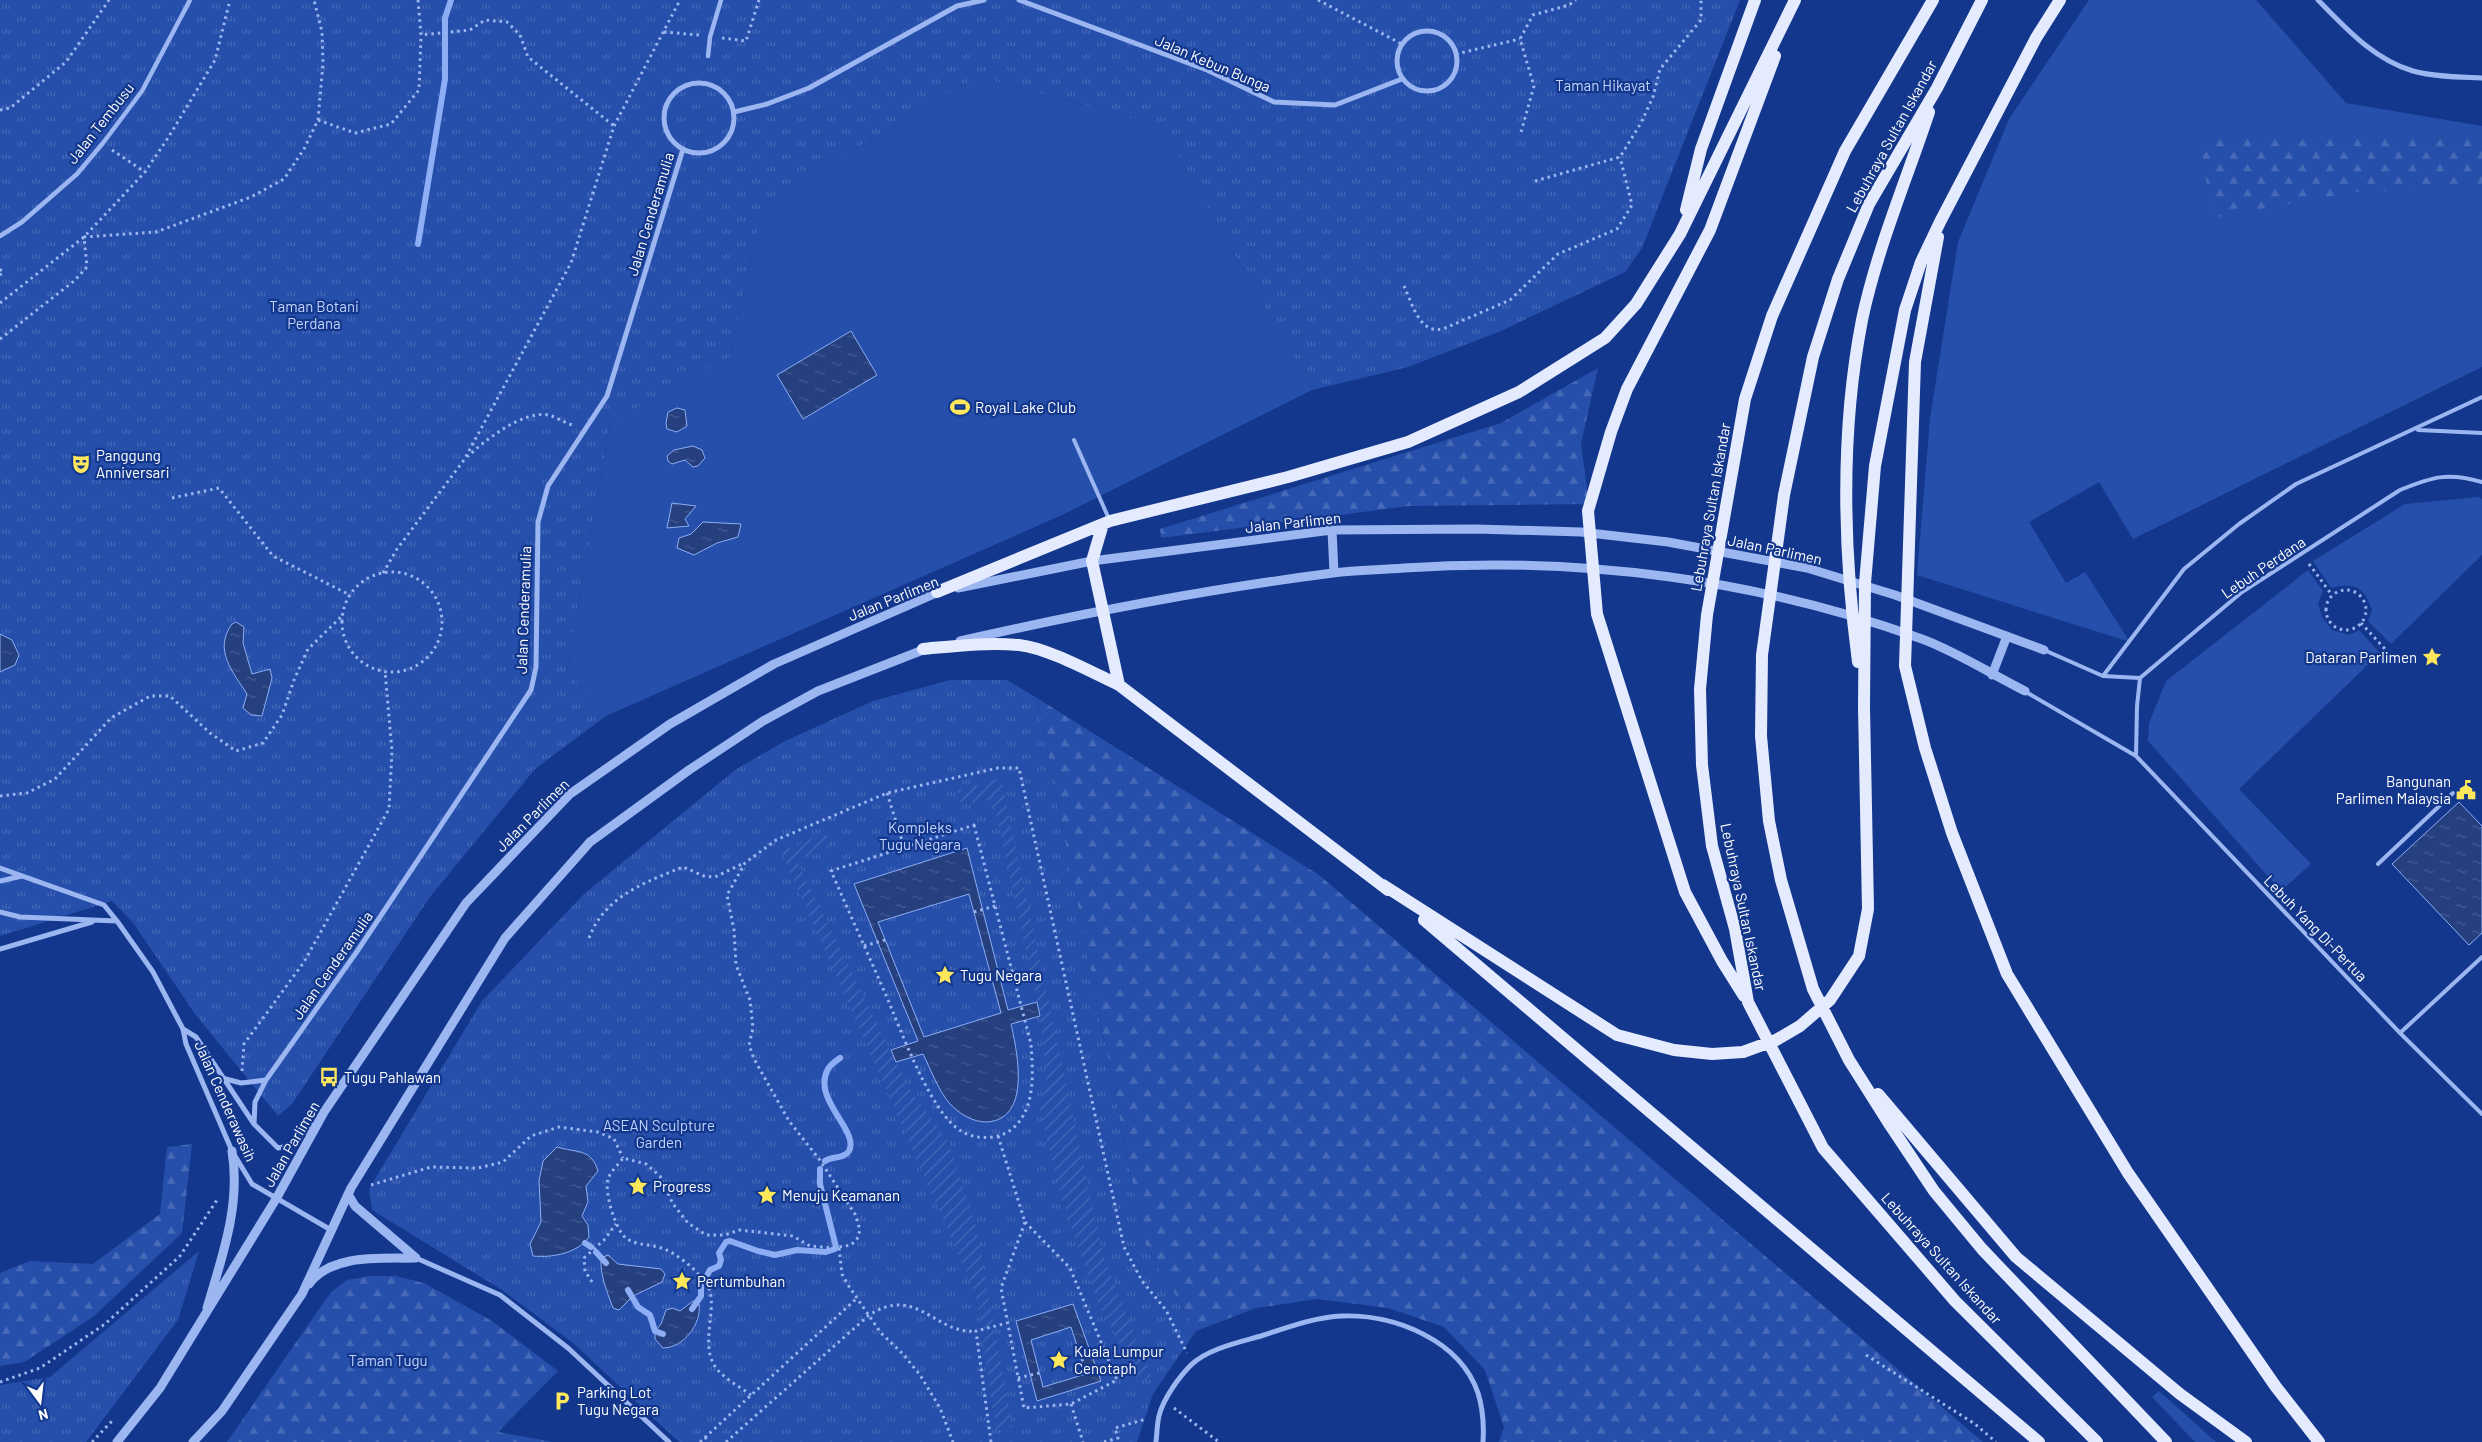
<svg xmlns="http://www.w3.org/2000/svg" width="2482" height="1442" font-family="Barlow,sans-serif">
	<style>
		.grass { fill: #254fab }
		.forest { fill: url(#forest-firs) }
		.park { fill: url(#park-tufts) }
		.garden { fill: url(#garden-furrows) }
		.water { fill: url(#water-ripples); stroke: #8daef4; fill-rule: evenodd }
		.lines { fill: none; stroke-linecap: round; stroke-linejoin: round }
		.stream { stroke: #8daef4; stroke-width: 6 }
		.path { stroke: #9bb6f1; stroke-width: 3; stroke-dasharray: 2.5 4; stroke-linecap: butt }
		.service { stroke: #9bb6f1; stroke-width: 4 }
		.pedestrian { stroke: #9bb6f1; stroke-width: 4.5 }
		.minor { stroke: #9bb6f1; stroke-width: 5 }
		.tertiary { stroke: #9bb6f1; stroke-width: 9 }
		.primary { stroke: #e5ebff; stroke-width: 12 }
		.labels { text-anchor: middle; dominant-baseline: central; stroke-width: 4.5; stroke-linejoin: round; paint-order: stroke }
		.street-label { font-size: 15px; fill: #fff; stroke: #13378c }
		.park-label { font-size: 15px; fill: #c2d4fc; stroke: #13378c }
		.poi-label { font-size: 15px; fill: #fff; stroke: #13378c; text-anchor: start }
	</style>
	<defs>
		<pattern id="forest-firs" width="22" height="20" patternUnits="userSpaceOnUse" patternTransform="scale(1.25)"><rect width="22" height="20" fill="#254fab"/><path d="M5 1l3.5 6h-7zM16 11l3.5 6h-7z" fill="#4669b8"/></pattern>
		<pattern id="park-tufts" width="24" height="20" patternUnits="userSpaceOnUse" patternTransform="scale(1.25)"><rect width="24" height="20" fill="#254fab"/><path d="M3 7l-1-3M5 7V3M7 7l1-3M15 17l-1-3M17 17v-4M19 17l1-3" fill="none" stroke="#4669b8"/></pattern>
		<pattern id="garden-furrows" width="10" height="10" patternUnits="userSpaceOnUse" patternTransform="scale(1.25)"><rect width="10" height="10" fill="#254fab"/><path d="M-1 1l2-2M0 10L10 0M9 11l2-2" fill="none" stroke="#4669b8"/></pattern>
		<pattern id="water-ripples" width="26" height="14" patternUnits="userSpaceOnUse" patternTransform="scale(1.25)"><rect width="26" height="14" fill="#253f7f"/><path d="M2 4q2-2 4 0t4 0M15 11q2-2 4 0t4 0" fill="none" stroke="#465c92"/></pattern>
	</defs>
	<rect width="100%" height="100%" fill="#13378c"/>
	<path class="grass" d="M2089,0H2256L2346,103L2482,126V367L2133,539L2099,482L2029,522L2066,583L2085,572L2130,642L1917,575L1930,418L1958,242L2009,119Z
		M978,76L1161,126L1312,390L1062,515L606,716L567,670L610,423L730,357L763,204Z
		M2479,497L2482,499V555L2391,644L2368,621L2372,610C2364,586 2354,582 2331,588L2313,561L2405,504Z
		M2308,570L2323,591L2318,603L2322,617L2332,630L2349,635L2359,630L2380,653L2239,789L2311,864L2281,891L2148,741L2149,723L2166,681Z
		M2159,1391L2216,1442H2195L2152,1397Z"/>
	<path class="forest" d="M2482,135V187L2354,192L2212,218L2200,139Z
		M1598,368L1581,444L1589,504L1409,506L1161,538L1160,529L1501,423Z
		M1037,698L1319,875L1983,1442H1499L1504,1427L1485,1370L1444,1327L1388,1308L1317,1299L1256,1308L1196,1331L1144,1242Z
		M192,1144L182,1233L93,1317L24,1362L0,1366V1273L30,1261L93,1264L160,1214L167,1147Z
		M370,1276H395L424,1283L492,1321L558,1371L498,1432L553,1442H227L331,1292L347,1280Z"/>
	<path class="park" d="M0,0H1740L1642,248L1625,272L1501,331L1408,367L1312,390L1161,126L978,76L763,204L730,357L610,423L567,670L606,716L535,769L430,897L292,1104L278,1116L195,1014L134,924L112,901L0,936Z
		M950,680H1007L1037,698L1144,1242L1196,1331L1153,1394L1137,1442H679L573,1343L502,1290L372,1210L369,1189L482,1001L584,894L735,770L785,741L873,701Z
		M199,1251L178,1320L86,1442H0V1385L50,1377Z"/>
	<path class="garden" d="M1001,779L1103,1255L1151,1376L1139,1383L1095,1296L1061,1196L1040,1111L1046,1077L1040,1016L993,799L961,805L957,790Z
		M826,833L831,846L797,861L896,1062L913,1094L948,1141L978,1233L1012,1427L996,1429L976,1294L781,851Z"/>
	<path class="water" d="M851,331L877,375L803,419L777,375Z
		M677,408L685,410L687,426L677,432L667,429L666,423L668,412Z
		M693,446L702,450L705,458L698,466L693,467L685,460L672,464L668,461L667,456L674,450Z
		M672,503L696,506L685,519L689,526L667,528Z
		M703,522L741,524L738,537L717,543L694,555L677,548L679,538L691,534Z
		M236,622L244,627L243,643L252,674L270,669L272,678L262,716L251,715L243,708L247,694C233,672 213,650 232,624Z
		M0,634L12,640L19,655L15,665L0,672Z
		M2459,802L2482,826V933L2469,945L2392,864Z
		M967,848L1008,1010L1037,1002L1040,1016L1011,1024C1017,1051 1032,1119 987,1122C972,1122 960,1114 950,1104C938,1090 931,1070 923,1054L896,1062L891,1050L918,1041L854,884ZM969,894L1001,1013L924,1037L878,922Z
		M557,1147C577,1153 591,1148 598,1171L586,1186L588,1202L582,1216L588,1225L589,1237C578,1253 552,1258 533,1256L530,1244L541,1222L539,1181L543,1161Z
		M608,1255L618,1264L661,1269L665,1274L662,1282L633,1296L619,1310L613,1308C607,1292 600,1275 601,1258Z
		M693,1301L699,1304C702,1324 683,1348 663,1348L655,1339V1331L661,1324L666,1310L673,1308L680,1311Z
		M1073,1304L1101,1381L1037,1401L1016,1321ZM1071,1327L1086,1374L1043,1387L1031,1340Z"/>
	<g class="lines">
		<path class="stream" d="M418,244L445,79V18L451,0
			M825,1161C832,1156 844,1159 849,1151C860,1131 811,1099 828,1069C830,1065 836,1061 840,1058
			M820,1169V1184L836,1247
			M585,1243L591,1247
			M596,1252L606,1263
			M705,1279L710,1270L719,1266L721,1260L719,1253L726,1242L730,1241L758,1251L775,1255L797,1250L826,1252L835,1249
			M628,1290L638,1307L650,1315L655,1331L663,1334
			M692,1309L701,1296V1286"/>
		<path class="path" d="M418,0L421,35L470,30L485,20L507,22L520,35L528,57L614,126
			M1318,0L1402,44
			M664,32L699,35
			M722,38L746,41L759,0
			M1456,54L1520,39
			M0,110L10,108L66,62L109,0
			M318,120L355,133L391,124L419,90L421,35
			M1521,132L1534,86L1520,39L1533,15L1569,5L1576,0
			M112,150L145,172
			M1535,181L1620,157L1641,123L1653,97L1660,69L1701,20V0
			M0,269L3,273L0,275
			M1404,286C1413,305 1419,334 1443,329L1510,300L1558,254L1617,229L1632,205L1620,157
			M0,303L84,237L145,172L168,138L215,60L230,0
			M0,339L74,281L87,267L84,237L156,232L251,197L284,179L304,149L318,120L323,64L322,32L314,0
			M467,457C484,441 523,410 548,415C557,417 564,423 573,425
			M172,498L219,488L273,556L350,595
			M2309,564L2332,595
			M342 622a50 50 0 1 1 100 0a50 50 0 1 1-100 0Z
			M383,573L397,549L464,460L571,263L614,126L680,0
			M2326 610a20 20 0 1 1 40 0a20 20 0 1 1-40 0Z
			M2361,623L2385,649
			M887,793L904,847
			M0,796L27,793L55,779L111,718L150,696H170L210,733L236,751L263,743L282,715L294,680L308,649L342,616
			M974,825L1031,1044C1033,1073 1036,1109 1012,1129C999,1140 975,1140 961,1131C930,1113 900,1027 885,993C867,952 849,912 831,871Z
			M974,912L995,906
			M589,938C604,897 645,882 683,867L704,876L715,877L744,863
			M864,946L885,940
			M242,1071L244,1044L304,962L389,809L392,751L385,671
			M998,1136L1025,1222
			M371,1185L431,1167L478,1168L503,1162L531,1136L559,1127L598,1132L614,1139L623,1158
			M1025,1222L1070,1268L1117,1380L1071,1404L1024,1408L1001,1288Z
			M839,1248L842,1274L848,1285L881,1333L903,1354L920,1375L940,1408L953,1442
			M592,1282L585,1271L584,1258L604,1240L616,1224
			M1866,1355L1975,1424L1996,1442
			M1081,1360L1105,1352
			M1018,1378L1039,1373
			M0,1382L40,1368L105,1324L180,1256L217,1200
			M751,1395C739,1386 720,1377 713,1363C701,1340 719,1302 707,1285C698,1271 679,1255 664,1249C652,1244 639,1246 627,1239C616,1232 604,1192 608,1179C610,1172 619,1164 623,1158L646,1164L660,1176L673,1204L688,1223L706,1235H725L739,1230L758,1232L793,1236L810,1246L833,1248L851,1245L857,1239L860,1230L855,1214L819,1159L789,1121L754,1059L749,1045L753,1028L750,1000L736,965L734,930L727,895L745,863L776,840L887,793L998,768H1019L1124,1247L1142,1281L1166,1310L1187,1353
			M1071,1404L1083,1442
			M1174,1408L1219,1442
			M705,1437L709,1442
			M92,1442L112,1421
			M700,1442L856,1299
			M726,1442L868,1316C916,1283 935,1335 976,1331
			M991,1442L976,1331L1007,1323
			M1104,1442L1118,1438L1115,1428L1146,1419"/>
		<path class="service" d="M2418,430L2482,433
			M1074,440L1109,519
			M2044,650L2103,676L2140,678
			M2103,676L2184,569L2239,524L2296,484L2482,397
			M2026,692L2136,756L2400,1033L2482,1114
			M2136,756L2137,706L2140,678L2242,592L2400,490C2432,477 2447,472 2482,482
			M2378,864L2453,793
			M2400,1033L2482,957"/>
		<path class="pedestrian" d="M708,56L710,37L721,0
			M0,236L22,222L77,174L103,143L142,91L190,0"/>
		<path class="minor" d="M1019,0L1207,70L1274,102L1335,105L1402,79
			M2318,0C2346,28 2373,59 2413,71C2434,77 2460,77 2482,78
			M1397 61a30 30 0 1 1 60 0a30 30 0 1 1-60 0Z
			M664 118a35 35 0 1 1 70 0a35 35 0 1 1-70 0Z
			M734,112L767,104L809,88L957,6L984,0
			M0,868L104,905L117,921L153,972L183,1029L186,1044L232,1151L252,1184L331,1230
			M0,881L22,876
			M0,912L20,917L117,921
			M0,949L92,922
			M183,1029L196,1037L254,1124L278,1148L289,1146L313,1125
			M222,1078L241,1083L266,1080
			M254,1124L255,1102L266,1080L358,950L531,690L536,667L538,522L548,486L607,396L683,149
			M416,1258L500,1295L568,1348L669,1442
			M1156,1442C1157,1434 1157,1424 1159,1416C1163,1399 1179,1377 1191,1365C1207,1349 1240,1342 1261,1336C1286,1328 1315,1317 1342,1316C1394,1314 1460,1340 1478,1393C1483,1409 1484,1426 1483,1442"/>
		<path class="tertiary" d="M1332,530L1334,573
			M958,588L1092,561L1332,530L1476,529L1581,532L1668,542L1807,568L1895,595L2044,650
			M960,641C1083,613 1207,589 1333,573C1356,570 1380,570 1404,568C1579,556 1757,579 1922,639C1957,652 1991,674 2025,691
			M1992,675L2007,636
			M348,1194L355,1206L416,1258
			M309,1284C332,1253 382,1259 416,1258
			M207,1308C222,1257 241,1205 232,1151
			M117,1442L160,1388L276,1199L324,1112L466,903L570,794L670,724L774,664L941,591
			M193,1442L222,1411L302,1294L351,1188L505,938L590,842L689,770L763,721L818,691L928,648"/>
		<path class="primary" d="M1933,0L1845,151L1772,316L1745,399L1707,615L1700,689L1702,765L1712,846L1735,929L1748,1002L1823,1148L1955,1301L2097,1442
			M1982,0L1937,88L1869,204L1838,279L1813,357L1784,495L1762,655L1761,736L1769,821L1781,880L1813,989L1849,1060L1890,1125L1934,1191L1982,1249L2166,1442
			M1686,210L1701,149L1755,0
			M1938,237L1915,362L1905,666L1925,748L1952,833L2007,974L2128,1173L2276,1387L2319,1442
			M1103,524L1092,561L1119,685
			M937,592L1110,521L1288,477L1408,442L1519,392L1605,338L1636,304L1680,234L1795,0
			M923,649C955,646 987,642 1019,645C1048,648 1093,673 1119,685L1388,890
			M1858,662C1843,549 1840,433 1862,320C1877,249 1906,181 1929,112
			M1383,885L1617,1035L1674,1050L1712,1054L1743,1052L1776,1040L1800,1026L1830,1000L1859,956L1868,909L1864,707L1865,583L1875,466L1905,310L1921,262L1940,222L2036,38L2060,0
			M1424,920L2039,1442
			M1744,996L1722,961L1685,892L1597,614L1588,511L1611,432L1627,389L1710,230L1775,56
			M1878,1094L2016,1257L2180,1394L2246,1442"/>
	</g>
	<defs>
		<symbol id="stadium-bare" viewBox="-9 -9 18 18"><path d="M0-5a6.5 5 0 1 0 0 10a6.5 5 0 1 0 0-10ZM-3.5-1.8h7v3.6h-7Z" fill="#ffe75b" stroke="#13378c" stroke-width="2.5" paint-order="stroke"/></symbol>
		<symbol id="theatre-bare" viewBox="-9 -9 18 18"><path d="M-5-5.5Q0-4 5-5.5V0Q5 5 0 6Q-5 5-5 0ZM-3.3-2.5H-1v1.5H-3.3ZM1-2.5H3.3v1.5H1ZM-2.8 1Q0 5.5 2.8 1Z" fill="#ffe75b" stroke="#13378c" stroke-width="2.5" paint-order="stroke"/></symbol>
		<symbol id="sight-bare" viewBox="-9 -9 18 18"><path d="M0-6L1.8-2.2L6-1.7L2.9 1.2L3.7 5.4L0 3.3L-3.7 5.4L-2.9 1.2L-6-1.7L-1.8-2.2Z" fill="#ffe75b" stroke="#13378c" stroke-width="2.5" paint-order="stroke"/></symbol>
		<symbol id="civic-bare" viewBox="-9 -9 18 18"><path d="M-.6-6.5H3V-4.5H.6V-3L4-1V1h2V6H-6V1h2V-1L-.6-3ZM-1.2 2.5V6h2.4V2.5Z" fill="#ffe75b" stroke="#13378c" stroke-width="2.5" paint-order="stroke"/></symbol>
		<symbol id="bus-bare" viewBox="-9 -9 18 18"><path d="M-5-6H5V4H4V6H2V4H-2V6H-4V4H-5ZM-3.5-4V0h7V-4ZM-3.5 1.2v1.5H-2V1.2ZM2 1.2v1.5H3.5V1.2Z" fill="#ffe75b" stroke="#13378c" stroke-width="2.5" paint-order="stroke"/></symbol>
		<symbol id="parking-bare" viewBox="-9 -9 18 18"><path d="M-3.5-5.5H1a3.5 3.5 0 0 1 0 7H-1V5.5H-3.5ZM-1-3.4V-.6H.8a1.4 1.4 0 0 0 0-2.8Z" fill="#ffe75b" stroke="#13378c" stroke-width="2.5" paint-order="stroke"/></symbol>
	</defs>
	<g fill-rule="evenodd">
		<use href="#stadium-bare" x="946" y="393" width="28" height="28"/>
		<use href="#theatre-bare" x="67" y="450" width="28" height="28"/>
		<use href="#sight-bare" x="2418" y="643" width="28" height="28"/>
		<use href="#civic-bare" x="2452" y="776" width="28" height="28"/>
		<use href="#sight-bare" x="931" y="961" width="28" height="28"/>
		<use href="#bus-bare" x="315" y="1063" width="28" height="28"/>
		<use href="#sight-bare" x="624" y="1172" width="28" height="28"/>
		<use href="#sight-bare" x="753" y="1181" width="28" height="28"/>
		<use href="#sight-bare" x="668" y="1267" width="28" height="28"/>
		<use href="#sight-bare" x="1045" y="1346" width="28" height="28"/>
		<use href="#parking-bare" x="548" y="1387" width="28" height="28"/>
	</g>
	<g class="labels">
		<g class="street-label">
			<text transform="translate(1213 63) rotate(23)">Jalan Kebun Bunga</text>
			<text transform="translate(100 123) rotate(-52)">Jalan Tembusu</text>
			<text transform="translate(1891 136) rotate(-61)">Lebuhraya Sultan Iskandar</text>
			<text transform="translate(650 214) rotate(-73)">Jalan Cenderamulia</text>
			<text transform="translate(1710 507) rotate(-80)">Lebuhraya Sultan Iskandar</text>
			<text transform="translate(1293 522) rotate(-6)">Jalan Parlimen</text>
			<text transform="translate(1775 549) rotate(12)">Jalan Parlimen</text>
			<text transform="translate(2263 567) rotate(-34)">Lebuh Perdana</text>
			<text transform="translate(893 598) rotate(-22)">Jalan Parlimen</text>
			<text transform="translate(523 610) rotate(-88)">Jalan Cenderamulia</text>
			<text transform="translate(532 815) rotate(-45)">Jalan Parlimen</text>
			<text transform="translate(1744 907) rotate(78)">Lebuhraya Sultan Iskandar</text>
			<text transform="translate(2316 928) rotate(46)">Lebuh Yang Di-Pertua</text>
			<text transform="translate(332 965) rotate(-55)">Jalan Cenderamulia</text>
			<text transform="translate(226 1101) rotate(66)">Jalan Cenderawasih</text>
			<text transform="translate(291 1144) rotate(-60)">Jalan Parlimen</text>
			<text transform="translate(1942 1258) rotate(48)">Lebuhraya Sultan Iskandar</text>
		</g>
		<g class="park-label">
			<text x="1603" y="85">Taman Hikayat</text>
			<text x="314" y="306">Taman Botani<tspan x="314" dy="17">Perdana</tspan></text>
			<text x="920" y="827">Kompleks<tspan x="920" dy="17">Tugu Negara</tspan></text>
			<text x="659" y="1125">ASEAN Sculpture<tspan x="659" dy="17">Garden</tspan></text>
			<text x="388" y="1360">Taman Tugu</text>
		</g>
		<g class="poi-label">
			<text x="975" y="407">Royal Lake Club</text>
			<text x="96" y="455">Panggung<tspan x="96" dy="17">Anniversari</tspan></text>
			<text x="2417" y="657" text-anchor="end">Dataran Parlimen</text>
			<text x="2451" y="781" text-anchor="end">Bangunan<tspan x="2451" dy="17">Parlimen Malaysia</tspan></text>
			<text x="960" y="975">Tugu Negara</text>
			<text x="344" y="1077">Tugu Pahlawan</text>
			<text x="653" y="1186">Progress</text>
			<text x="782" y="1195">Menuju Keamanan</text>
			<text x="697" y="1281">Pertumbuhan</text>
			<text x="1074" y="1351">Kuala Lumpur<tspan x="1074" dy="17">Cenotaph</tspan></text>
			<text x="577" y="1392">Parking Lot<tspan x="577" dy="17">Tugu Negara</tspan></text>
		</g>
	</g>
	<g transform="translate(40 1402) rotate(165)" stroke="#13378c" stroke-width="4" paint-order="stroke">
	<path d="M0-4L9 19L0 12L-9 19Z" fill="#ffffff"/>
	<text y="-8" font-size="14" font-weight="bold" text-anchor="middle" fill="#ffffff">N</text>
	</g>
</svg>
